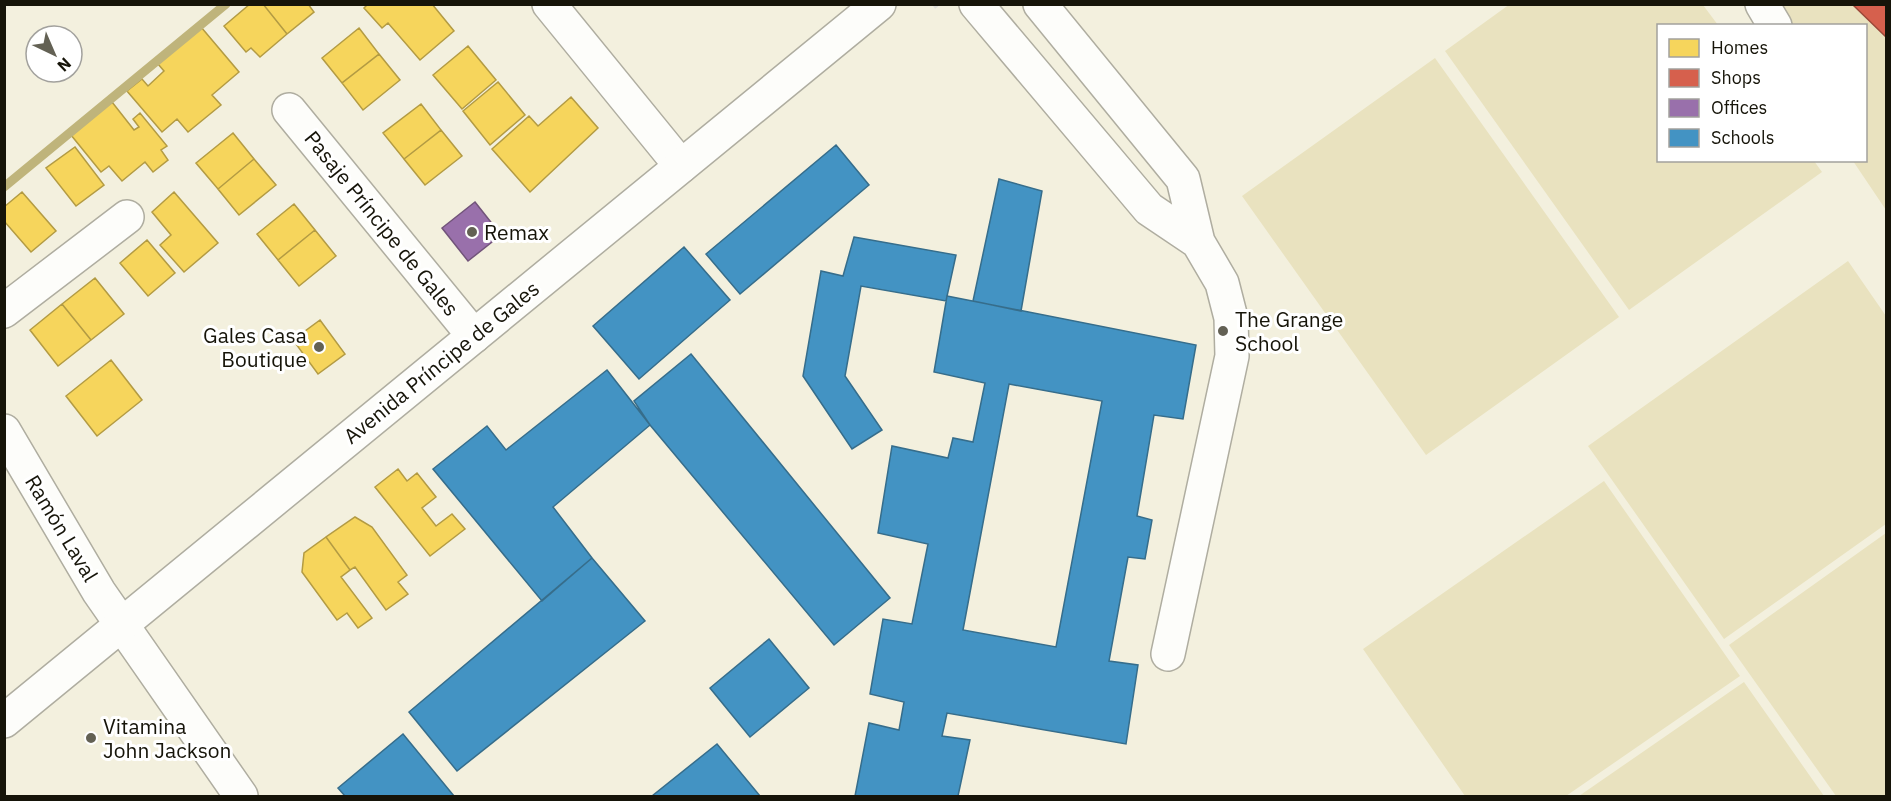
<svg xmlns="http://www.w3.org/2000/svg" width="1891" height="801" font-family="'IBM Plex Sans',sans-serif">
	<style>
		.green { fill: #e9e2bf }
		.homes { fill: #f6d55c; stroke: #b39b43; stroke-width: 1.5 }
		.shops { fill: #d6604d; stroke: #9c4939; stroke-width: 1.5 }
		.offices { fill: #9970ab; stroke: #72547a; stroke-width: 1.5 }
		.schools { fill: #4393c3; stroke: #366d8b; stroke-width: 1.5; fill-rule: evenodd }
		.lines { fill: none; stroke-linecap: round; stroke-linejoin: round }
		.stream { stroke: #bfb47b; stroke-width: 9 }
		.minor-casing { stroke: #afada0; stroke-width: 36 }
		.major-casing { stroke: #afada0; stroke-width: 36 }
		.path { stroke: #dfded9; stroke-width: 4; stroke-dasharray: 4.5 4.5; stroke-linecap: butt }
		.minor { stroke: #fdfdfa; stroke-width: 33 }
		.major { stroke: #fdfdfa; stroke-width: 33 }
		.poi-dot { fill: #636154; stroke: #fff; stroke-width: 2 }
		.labels { text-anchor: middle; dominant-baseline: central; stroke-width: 6; stroke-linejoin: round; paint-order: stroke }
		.street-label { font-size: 21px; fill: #161409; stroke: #fff }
		.poi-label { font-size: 21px; fill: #161409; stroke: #fff; text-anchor: start }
	</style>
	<rect width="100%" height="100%" fill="#f3f0de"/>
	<path class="green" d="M1510,4L1703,5L1718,25L1658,26V160L1814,161L1822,172L1629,310L1445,51Z
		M1747,5H1886V210L1853,161L1866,160V26L1761,25Z
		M1435,58L1619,317L1426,455L1242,196Z
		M1848,261L1886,316V524L1724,639L1588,446Z
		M1604,481L1740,676L1566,796H1465L1363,649Z
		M1886,533V796H1836L1729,645Z
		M1744,682L1824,796H1579Z"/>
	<path class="homes" d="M250,4H263L287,34L260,57L251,48L246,52L224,26Z
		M263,4H308L314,12L287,34Z
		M368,4H432L454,31L420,60L388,23L382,28L364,8Z
		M201,27L239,72L212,95L221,105L188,132L177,119L162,132L127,91L142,79L148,86L164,71L158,64Z
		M359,28L379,54L342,83L322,58Z
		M468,46L496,80L462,109L433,75Z
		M379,54L400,80L363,110L342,83Z
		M498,82L525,115L490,145L463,111Z
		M571,97L598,128L530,192L492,149L529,116L538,126Z
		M112,102L134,130L139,127L133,119L140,113L167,146L161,150L168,160L153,172L145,162L122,181L109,166L101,172L71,135Z
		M421,104L441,130L404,159L383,133Z
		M441,130L462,156L425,185L404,159Z
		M233,133L254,159L218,189L196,163Z
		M75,147L104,185L76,206L46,168Z
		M254,159L276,185L239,215L218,189Z
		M22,192L56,231L31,252L4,221V207Z
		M174,192L218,243L184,272L160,245L171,235L152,212Z
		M294,204L315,230L278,260L257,234Z
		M315,230L336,256L299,286L278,260Z
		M147,240L175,273L148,296L120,263Z
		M95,278L124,314L91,340L62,304Z
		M62,304L91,340L58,366L30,330Z
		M320,320L345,354L318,374L293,340Z
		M111,360L142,400L97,436L66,396Z
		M398,469L407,481L417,473L436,497L422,508L436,526L452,514L465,529L430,556L375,487Z
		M355,517L372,527L407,575L398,582L408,594L386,610L355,567L350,570L326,537Z
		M326,537L350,570L341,577L372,618L358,628L347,613L337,620L302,572L304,553Z"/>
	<path class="shops" d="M1852,4H1886V37Z"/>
	<path class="offices" d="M475,202L501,235L468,261L442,228Z"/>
	<path class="schools" d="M836,145L869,185L740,294L706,254Z
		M999,179L1042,191L1021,311L973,301Z
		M854,237L956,255L946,301L861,286L845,376L882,430L852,449L803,376L821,271L843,276Z
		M684,247L730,300L639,379L593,326Z
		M947,296L1196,345L1183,419L1154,415L1137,516L1152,520L1145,559L1128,557L1109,661L1138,665L1126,744L947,713L942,736L970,740L958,796H855L869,723L899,730L904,702L870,694L883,619L912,624L928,544L878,533L892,446L948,458L953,438L973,442L985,383L934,372ZM1009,384L1102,401L1056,647L963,630Z
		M691,354L890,598L834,645L650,425L634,401Z
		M607,370L650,425L553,507L592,558L542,601L433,469L487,426L506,450Z
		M592,558L645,621L457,771L409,712Z
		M769,639L809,688L750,737L710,688Z
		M403,734L454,796H345L338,788Z
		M717,744L760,796H652Z"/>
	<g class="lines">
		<path class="stream" d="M4,187L226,4"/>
		<defs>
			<path id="minor" d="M549,4L681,166
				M976,4L1149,209L1198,242
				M1040,4L1183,179L1198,242L1222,283L1231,318L1232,356L1168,654
				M1762,4L1775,26
				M289,110L474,336
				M4,311L127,217
				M4,431L99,592L241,796"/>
			<path id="major" d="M4,721L879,4"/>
		</defs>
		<use href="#minor" class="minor-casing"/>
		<use href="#major" class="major-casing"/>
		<path class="path" d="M934,4L937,8"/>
		<use href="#minor" class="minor"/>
		<use href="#major" class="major"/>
	</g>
	<g class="poi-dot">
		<circle cx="472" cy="232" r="6"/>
		<circle cx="1223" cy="331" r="6"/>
		<circle cx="319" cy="347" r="6"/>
		<circle cx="91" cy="738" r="6"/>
	</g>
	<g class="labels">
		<g class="street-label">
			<text transform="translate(382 223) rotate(51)">Pasaje Príncipe de Gales</text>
			<text transform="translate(441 362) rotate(-39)">Avenida Príncipe de Gales</text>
			<text transform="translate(62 528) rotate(59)">Ramón Laval</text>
		</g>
		<g class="poi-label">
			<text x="484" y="232">Remax</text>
			<text x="1235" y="319">The Grange<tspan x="1235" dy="24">School</tspan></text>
			<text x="307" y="335" text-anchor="end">Gales Casa<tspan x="307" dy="24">Boutique</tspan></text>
			<text x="103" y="726">Vitamina<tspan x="103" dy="24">John Jackson</tspan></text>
		</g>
	</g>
	<rect width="1891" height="801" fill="none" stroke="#161409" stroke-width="12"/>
	<rect x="1657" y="24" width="210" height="138" fill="#ffffff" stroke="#a2a19d" stroke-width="1.5"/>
	<rect x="1669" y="39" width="30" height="18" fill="#f6d55c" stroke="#a2a19d" stroke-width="1.5"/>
	<text x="1711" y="54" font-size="18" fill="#161409">Homes</text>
	<rect x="1669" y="69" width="30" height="18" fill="#d6604d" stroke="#a2a19d" stroke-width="1.5"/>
	<text x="1711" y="84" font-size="18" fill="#161409">Shops</text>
	<rect x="1669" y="99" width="30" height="18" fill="#9970ab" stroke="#a2a19d" stroke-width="1.5"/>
	<text x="1711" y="114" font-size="18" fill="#161409">Offices</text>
	<rect x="1669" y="129" width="30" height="18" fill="#4393c3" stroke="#a2a19d" stroke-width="1.5"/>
	<text x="1711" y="144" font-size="18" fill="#161409">Schools</text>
	<g transform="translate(54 54) rotate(136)"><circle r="28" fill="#ffffff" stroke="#a2a19d" stroke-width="1.5"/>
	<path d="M0-4.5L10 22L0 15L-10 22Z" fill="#636154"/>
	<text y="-9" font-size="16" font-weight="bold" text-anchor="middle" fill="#161409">N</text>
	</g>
</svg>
